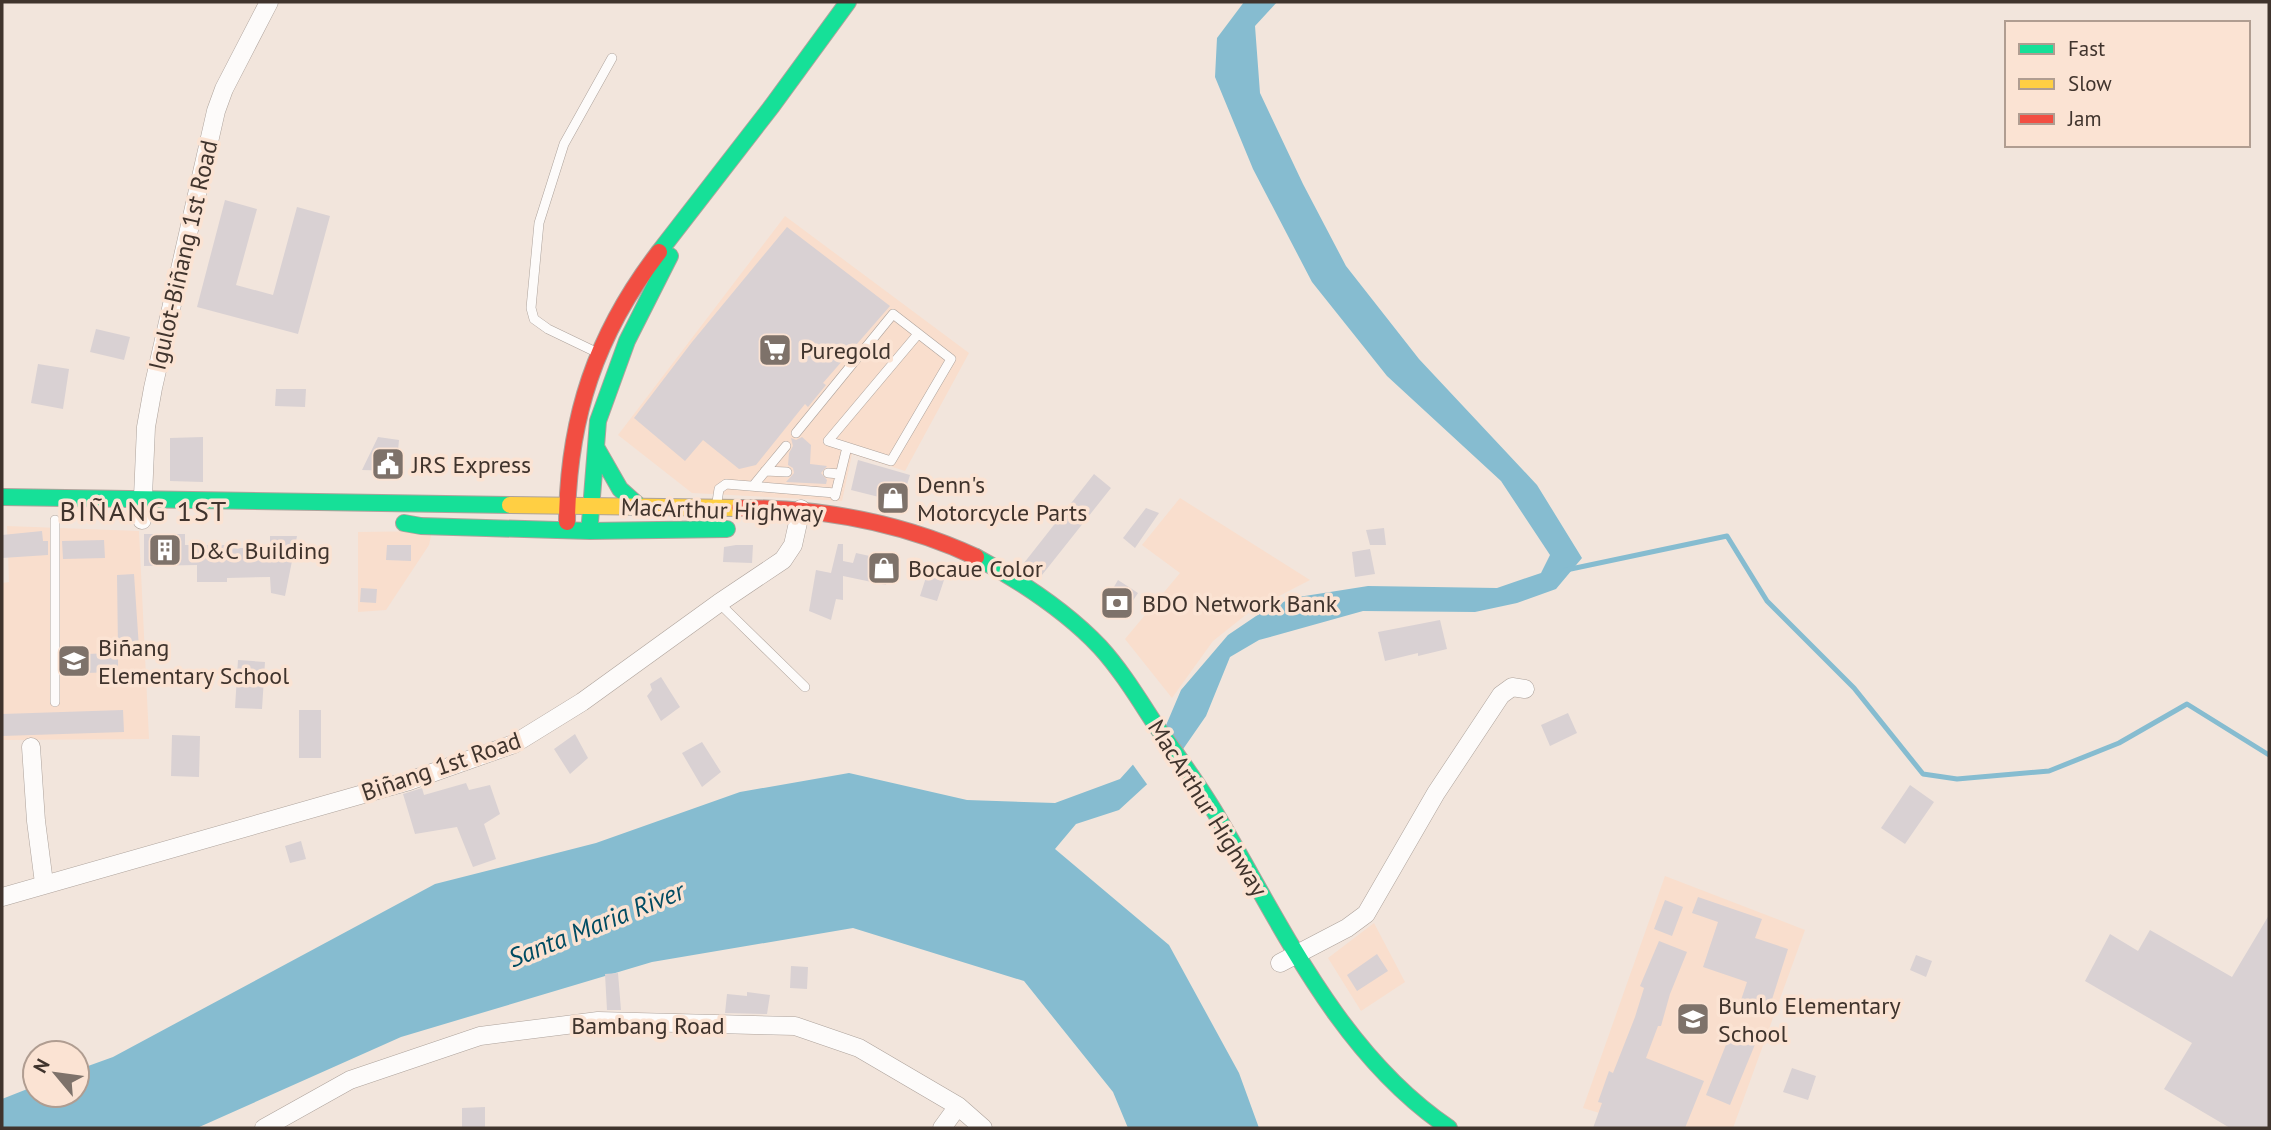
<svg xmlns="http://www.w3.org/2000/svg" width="2271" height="1130" font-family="'PT Sans',sans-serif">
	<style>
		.built { fill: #f9decd }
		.water { fill: #86bcd0 }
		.pier { fill: #f2e5dc }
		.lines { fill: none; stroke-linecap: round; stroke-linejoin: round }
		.stream { stroke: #86bcd0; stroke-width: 5 }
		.building { fill: #d9d1d3 }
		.lane-casing { stroke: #ada29b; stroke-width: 10 }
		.street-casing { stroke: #ada29b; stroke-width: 19 }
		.fast-casing { stroke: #ada29b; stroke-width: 18 }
		.slow-casing { stroke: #ada29b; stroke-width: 18 }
		.jam-casing { stroke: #ada29b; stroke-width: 18 }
		.lane { stroke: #fdfbfa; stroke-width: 9 }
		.street { stroke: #fdfbfa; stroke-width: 18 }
		.fast { stroke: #16e098; stroke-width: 16 }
		.slow { stroke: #ffcf43; stroke-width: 16 }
		.jam { stroke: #f24e42; stroke-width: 16 }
		.labels { text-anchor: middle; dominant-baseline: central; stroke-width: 7; stroke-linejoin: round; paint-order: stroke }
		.street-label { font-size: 24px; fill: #40342d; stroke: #fbe3d3 }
		.poi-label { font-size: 24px; fill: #40342d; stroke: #fbe3d3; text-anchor: start }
		.water-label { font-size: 26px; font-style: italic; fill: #004b62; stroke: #fbe3d3 }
		.quarter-label { font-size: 28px; letter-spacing: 2px; fill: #40342d; stroke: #fbe3d3 }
	</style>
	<rect width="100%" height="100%" fill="#f2e5dc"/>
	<path class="built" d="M785,216L969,353L905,471L852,454L842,501L692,493L618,435Z
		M1180,498L1310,580L1252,610L1213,641L1172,698L1125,639L1180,573L1142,545Z
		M7,526L139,531L149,739L2,740V583L9,582Z
		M432,531L429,545L386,610L358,612V532Z
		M1665,876L1805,930L1733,1128H1649L1583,1108Z
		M1374,923L1405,982L1361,1011L1328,958Z"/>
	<path class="water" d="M1244,2H1277L1255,26L1260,93L1303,184L1346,266L1419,359L1537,485L1582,558L1556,589L1517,603L1475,612L1363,611L1259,640L1230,657L1206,716L1179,755L1119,810L1076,824L1055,849L1169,945L1239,1073L1259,1128H1128L1113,1092L1024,981L853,928L652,962L401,1037L197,1128H2V1099L35,1086V1095H77V1070L113,1057L435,884L596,843L740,792L849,773L967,800L1055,803L1120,779L1164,730L1181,690L1228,635L1262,612L1292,598L1368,586L1497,588L1541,573L1550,555L1501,481L1387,376L1312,282L1253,169L1215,77L1217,38Z"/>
	<path class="pier" d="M1161,728L1181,757L1149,787L1131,762Z"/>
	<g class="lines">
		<path class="stream" d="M1566,570L1727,536L1767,601L1854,688L1923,774L1957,779L2049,771L2119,743L2187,704L2269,755"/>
	</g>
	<path class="building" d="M225,200L257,209L236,285L273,295L297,207L330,216L298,334L197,307Z
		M787,227L890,306L823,383L826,385L808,407L805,404L756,465L739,469L703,440L685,461L634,418L692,342Z
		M96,329L130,337L124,360L90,352Z
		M38,364L69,369L63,409L31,403Z
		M276,389H306L305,407L275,406Z
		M203,437V482L170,481V438Z
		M378,437L399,440L396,471L362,470Z
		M802,437L811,445L810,464L827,466L821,473L827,480L826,484L786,482L794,473L793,468L788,465L789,453L793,446L791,438L796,440Z
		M858,460L910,475L900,507L878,500L879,497L851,490Z
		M1094,474L1111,488L1042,575L1024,563Z
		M1146,508L1159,513L1135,548L1123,538Z
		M1384,528L1386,545H1370L1366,530Z
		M42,531L43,541H48V555L2,558V535Z
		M144,534H185V545H228V548H270V536H297L285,596L271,593L270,577L227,578V582H197V565L144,566Z
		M104,540L105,558L63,559L62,541Z
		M838,544H843V561L853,563L856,553L892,561L886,585L843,576V600L836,599L831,620L809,611L816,570L831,573Z
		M387,545H411V561L386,560Z
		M736,545H753L752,563L723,562L724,547Z
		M1370,549L1375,574L1355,577L1352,552Z
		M929,568L946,574L937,601L920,596Z
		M134,574L139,648L118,649L117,575Z
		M1118,580L1138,593L1124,614L1105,602Z
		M361,588L377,589L376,603L360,602Z
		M1440,620L1447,649L1418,656V653L1385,661L1378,632Z
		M118,653V672L85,673V654Z
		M238,660L265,662L262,709L235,708Z
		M661,677L680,707L661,721L647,696L652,690L650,684Z
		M123,710L124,732L2,736V714Z
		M299,710H321V758H299Z
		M1568,713L1577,733L1550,746L1541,725Z
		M575,734L588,758L570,774L554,749Z
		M172,735L200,736L199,777L171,776Z
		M702,742L721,772L702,787L682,753Z
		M466,783L469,790L490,785L500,814L484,824L496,859L473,867L457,827L415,834L403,794L422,788L424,795Z
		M1910,785L1934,802L1905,844L1881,828Z
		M301,841L306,859L290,863L285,846Z
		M1698,897L1762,919L1755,938L1788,949L1768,1012L1740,1003L1747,982L1703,967L1718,922L1692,913Z
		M1665,900L1683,907L1672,936L1654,929Z
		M2269,915V1128H2230L2164,1089L2192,1043L2085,981L2110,934L2138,951L2150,930L2232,977Z
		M1659,941L1687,952L1670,994L1661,1026H1658L1646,1058L1704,1081L1685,1128H1593L1602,1103L1598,1102L1609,1071L1613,1073L1635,1017L1644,988L1640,986Z
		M1377,954L1388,971L1357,991L1347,975Z
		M1916,955L1932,961L1926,977L1910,970Z
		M791,966L808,967L807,989L790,988Z
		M618,973L621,1010H607L605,974Z
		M747,992L770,995L767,1014L725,1013L727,994L747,996Z
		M1731,1032L1756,1042L1730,1105L1706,1095Z
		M1792,1068L1816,1076L1808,1100L1783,1092Z
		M485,1107V1128H462V1108Z"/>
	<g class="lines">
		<defs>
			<path id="lane" d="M598,353L548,329L534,319L531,308L539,223L564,144L612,58
				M796,433L893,314L951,359L891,461L828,441L918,334
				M765,471L787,472
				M828,473L840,474
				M753,486L786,446
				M835,496L847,447
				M717,502L719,489L726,484L835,493
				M55,520V702
				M719,603L805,687"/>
			<path id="street" d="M142,520L146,427L153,388L216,111L224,89L269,2
				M31,747L36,821L44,883
				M2,897L409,781L514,744L582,702L719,603L783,560L793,545L801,509
				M1280,963L1347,928L1366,914L1436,793L1501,695L1512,687L1525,689
				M264,1128L350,1080L480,1036L598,1021L795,1026L859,1048L958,1106L983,1128
				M942,1128L958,1106"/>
			<path id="fast" d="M659,252L772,106L848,2
				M596,447L620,489L640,507
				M2,497L510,505
				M590,522L598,421L627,341L670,256
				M404,523L421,526L590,531L727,529
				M976,557C1020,581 1065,610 1100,647C1121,670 1138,698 1155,724C1177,756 1201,787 1220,821C1284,930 1341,1055 1449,1128"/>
			<path id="slow" d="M510,505L740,508"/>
			<path id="jam" d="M740,508C823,508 901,522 976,557
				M567,522C568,418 596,334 659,252"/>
		</defs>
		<use href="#lane" class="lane-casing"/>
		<use href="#street" class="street-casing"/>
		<use href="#fast" class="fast-casing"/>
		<use href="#slow" class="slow-casing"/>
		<use href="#jam" class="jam-casing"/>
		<use href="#lane" class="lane"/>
		<use href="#street" class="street"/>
		<use href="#fast" class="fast"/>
		<use href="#slow" class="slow"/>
		<use href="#jam" class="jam"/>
	</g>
	<defs>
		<symbol id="supermarket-square" viewBox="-11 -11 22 22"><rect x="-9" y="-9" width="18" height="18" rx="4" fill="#7e726a" stroke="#fbe3d3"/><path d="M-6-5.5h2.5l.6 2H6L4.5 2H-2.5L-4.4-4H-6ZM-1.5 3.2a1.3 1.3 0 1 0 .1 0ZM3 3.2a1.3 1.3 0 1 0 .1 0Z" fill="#fff"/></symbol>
		<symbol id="civic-square" viewBox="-11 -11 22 22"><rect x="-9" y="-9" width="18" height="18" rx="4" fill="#7e726a" stroke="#fbe3d3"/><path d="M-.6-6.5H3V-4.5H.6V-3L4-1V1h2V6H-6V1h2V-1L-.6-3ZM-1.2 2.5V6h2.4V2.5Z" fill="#fff"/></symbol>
		<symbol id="shop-square" viewBox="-11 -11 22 22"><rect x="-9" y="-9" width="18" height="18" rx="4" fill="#7e726a" stroke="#fbe3d3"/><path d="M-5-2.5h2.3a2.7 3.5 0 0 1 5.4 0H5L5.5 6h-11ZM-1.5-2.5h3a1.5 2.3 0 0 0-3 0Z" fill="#fff"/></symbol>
		<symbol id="building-square" viewBox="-11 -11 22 22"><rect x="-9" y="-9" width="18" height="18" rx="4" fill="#7e726a" stroke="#fbe3d3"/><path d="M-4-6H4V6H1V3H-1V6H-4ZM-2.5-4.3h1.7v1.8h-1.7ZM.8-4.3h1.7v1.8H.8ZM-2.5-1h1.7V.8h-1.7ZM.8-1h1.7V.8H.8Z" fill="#fff"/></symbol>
		<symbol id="bank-square" viewBox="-11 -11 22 22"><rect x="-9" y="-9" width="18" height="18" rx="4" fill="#7e726a" stroke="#fbe3d3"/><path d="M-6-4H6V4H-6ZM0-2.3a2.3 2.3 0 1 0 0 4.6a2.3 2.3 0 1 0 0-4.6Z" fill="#fff"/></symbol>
		<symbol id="school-square" viewBox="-11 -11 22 22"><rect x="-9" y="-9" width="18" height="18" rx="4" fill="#7e726a" stroke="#fbe3d3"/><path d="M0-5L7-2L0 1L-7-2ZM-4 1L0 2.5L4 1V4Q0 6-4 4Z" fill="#fff"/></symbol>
	</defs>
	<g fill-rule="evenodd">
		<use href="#supermarket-square" x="756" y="331" width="38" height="38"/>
		<use href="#civic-square" x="369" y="445" width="38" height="38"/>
		<use href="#shop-square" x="874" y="479" width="38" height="38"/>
		<use href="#building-square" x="146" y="531" width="38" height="38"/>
		<use href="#shop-square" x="865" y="549" width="38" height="38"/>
		<use href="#bank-square" x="1098" y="584" width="38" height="38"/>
		<use href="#school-square" x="55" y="642" width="38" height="38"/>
		<use href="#school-square" x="1674" y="1000" width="38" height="38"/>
	</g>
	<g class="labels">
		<g class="street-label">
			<text transform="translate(183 255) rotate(-77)">Igulot-Biñang 1st Road</text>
			<text transform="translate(722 510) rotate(2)">MacArthur Highway</text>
			<text transform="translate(441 766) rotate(-19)">Biñang 1st Road</text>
			<text transform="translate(1208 808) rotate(58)">MacArthur Highway</text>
			<text x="648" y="1025">Bambang Road</text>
		</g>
		<g class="poi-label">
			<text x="800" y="350">Puregold</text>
			<text x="412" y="464">JRS Express</text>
			<text x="917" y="484">Denn's<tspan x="917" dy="28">Motorcycle Parts</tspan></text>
			<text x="190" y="550">D&amp;C Building</text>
			<text x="908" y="568">Bocaue Color</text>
			<text x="1142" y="603">BDO Network Bank</text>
			<text x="98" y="647">Biñang<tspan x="98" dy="28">Elementary School</tspan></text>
			<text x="1718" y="1005">Bunlo Elementary<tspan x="1718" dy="28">School</tspan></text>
		</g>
		<g class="water-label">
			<text transform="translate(596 924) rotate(-22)">Santa Maria River</text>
		</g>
		<g class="quarter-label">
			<text x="144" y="510">BIÑANG 1ST</text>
		</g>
	</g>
	<rect width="2271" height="1130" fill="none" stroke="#40342d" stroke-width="7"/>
	<rect x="2005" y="21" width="245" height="126" fill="#fbe3d3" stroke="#b09d91" stroke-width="2"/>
	<rect x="2019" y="44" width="35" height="10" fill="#16e098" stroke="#b09d91" stroke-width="2"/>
	<text x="2068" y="56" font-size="21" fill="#40342d">Fast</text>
	<rect x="2019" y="79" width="35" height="10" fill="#ffcf43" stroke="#b09d91" stroke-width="2"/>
	<text x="2068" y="91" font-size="21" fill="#40342d">Slow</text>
	<rect x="2019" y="114" width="35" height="10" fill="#f24e42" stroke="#b09d91" stroke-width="2"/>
	<text x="2068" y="126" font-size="21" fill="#40342d">Jam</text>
	<g transform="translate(56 1074) rotate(299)"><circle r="33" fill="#fbe3d3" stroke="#b09d91" stroke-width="2"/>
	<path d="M0-5L12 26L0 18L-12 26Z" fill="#7e726a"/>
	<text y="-10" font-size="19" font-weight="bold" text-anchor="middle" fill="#40342d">N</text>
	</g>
</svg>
